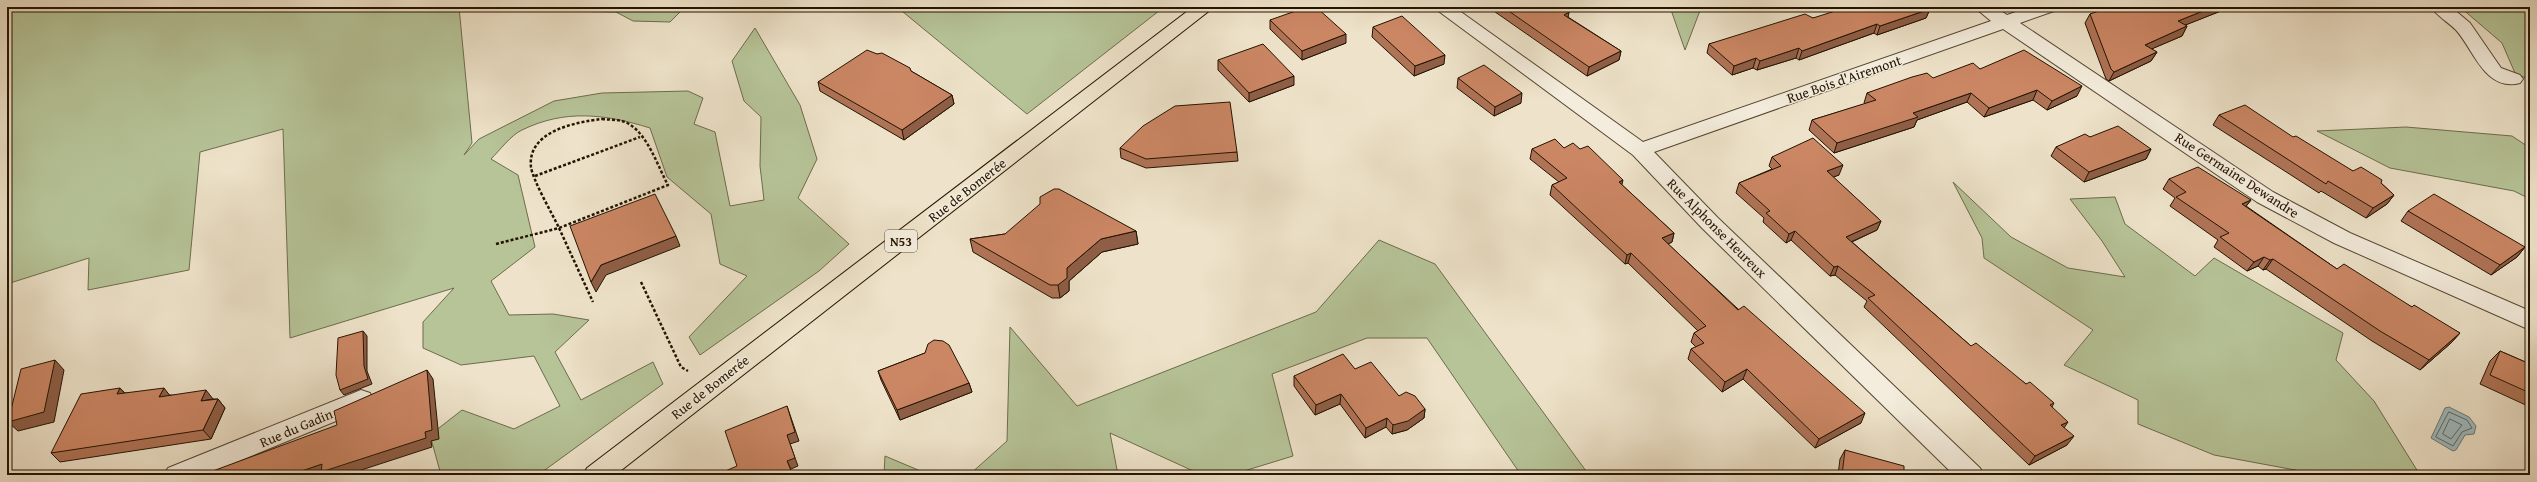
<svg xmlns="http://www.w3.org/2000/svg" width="2537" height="482" font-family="'Gentium Book Plus',serif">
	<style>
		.green { fill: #b6c498; stroke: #6d6c4c }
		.water { fill: #9ebbc0; stroke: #6d7874 }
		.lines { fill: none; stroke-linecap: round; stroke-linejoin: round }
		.shore { stroke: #616760; stroke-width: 1 }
		.minor-casing { stroke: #564733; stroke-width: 2 }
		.primary-casing { stroke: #241301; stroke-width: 2 }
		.path { stroke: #241301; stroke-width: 2.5; stroke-dasharray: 3 2; stroke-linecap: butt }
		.minor { fill: #f4eddd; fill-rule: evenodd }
		.primary { fill: #eee3ca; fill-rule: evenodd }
		.wall { fill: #af7356; stroke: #241301 }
		.shaded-wall { fill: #8e5e46; stroke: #241301 }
		.building { fill: #cb8664; stroke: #241301 }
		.labels { text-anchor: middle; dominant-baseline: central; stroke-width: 3; stroke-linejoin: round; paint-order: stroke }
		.shield { fill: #f4eddd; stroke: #625443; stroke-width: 1 }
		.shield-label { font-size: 13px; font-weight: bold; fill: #241301 }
		.street-label { font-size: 14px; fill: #241301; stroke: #f4eddd }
	</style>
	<rect width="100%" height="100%" fill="#eee3ca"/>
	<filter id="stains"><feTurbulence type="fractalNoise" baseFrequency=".005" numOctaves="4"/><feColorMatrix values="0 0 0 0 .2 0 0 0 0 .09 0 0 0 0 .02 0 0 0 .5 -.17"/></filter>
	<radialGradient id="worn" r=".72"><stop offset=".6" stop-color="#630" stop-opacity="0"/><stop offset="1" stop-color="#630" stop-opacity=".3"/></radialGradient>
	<path class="green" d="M7,7H459L472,143L464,155L479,139L554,101L602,93L688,91L703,98L694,124L715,132L730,206L764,200L760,166L761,117L744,101L732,61L755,28L800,105L817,159L798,198L849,244L819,271L700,355L689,337L747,276L720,264L711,214L667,177L650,128C605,114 565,109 522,130C511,135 500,150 491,159L518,175L535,247L491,281L509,315L553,314L589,320L555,352L581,400L653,362L663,384L538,475H441L430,435L462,410L514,429L560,406L534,356L461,365L423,348V322L454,288L290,338L283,129L200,152L189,270L88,290L89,258L7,284Z
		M558,7H685L670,22L633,21L616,12L555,11Z
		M897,7H1164L1027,114Z
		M1670,7H1704L1701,8L1685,50Z
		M2460,7H2530V80L2515,73L2502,43Z
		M2406,127L2512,136L2530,148V199L2514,191L2390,168L2317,131Z
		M1953,182L2011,237L2068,268L2125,277L2102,241L2070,199L2115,197L2125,224L2195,276L2214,258L2343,333L2336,360L2374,401L2420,475H2322L2214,455L2138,424V400L2064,365L2093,330L1984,258L1982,238Z
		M1379,240L1435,264L1589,475H1518L1519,472L1427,338H1367L1272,374L1293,456L1231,475H1202L1110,433L1118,475H969L1007,441L1010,327L1077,406L1316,312Z
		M885,456L930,475H884Z"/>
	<path class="water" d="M2449,407L2469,417L2476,426L2474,434L2465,435L2456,450L2453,451L2431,438L2445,408Z"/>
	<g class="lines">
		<path class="shore" d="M2449,412L2467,420L2472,428L2462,432L2453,446L2436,437Z
			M2450,419L2462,425L2451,439L2443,434Z"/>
		<defs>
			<path id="minor" d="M1433,7H1454L1643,142L1991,21L1974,7H1995L2007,15L2030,7H2057L2054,11L2020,23L2273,192L2350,233L2530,311V330L2334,243L2257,202L2003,29L1654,152L1718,218L1980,468L1984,475H1954L1702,228L1633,155Z
				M2431,7H2451L2470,23L2501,68L2520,75L2523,79L2520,83C2485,92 2474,50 2456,30C2448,22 2437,16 2431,7Z
				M361,390L370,393L373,400L370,407L205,475H164L168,468Z"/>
			<path id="primary" d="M1193,7H1214L615,475H583L587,468Z"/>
		</defs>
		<use href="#minor" class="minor-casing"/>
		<use href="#primary" class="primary-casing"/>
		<path class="path" d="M602,119C611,120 621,119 629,124C648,135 658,167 668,185L559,228C552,213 533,181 531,167C527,131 576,122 602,119Z
			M535,176L640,137
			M559,228L593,302
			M496,244L559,228
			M641,282L681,367L688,371"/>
		<use href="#minor" class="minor"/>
		<use href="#primary" class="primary"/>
	</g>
	<path class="wall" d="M1488,7H1561L1569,12L1568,17L1621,51L1619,60L1587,76Z
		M2231,7L2185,25L2187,26L2182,36L2151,49L2157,52L2151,61L2109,81L2106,79L2085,23L2090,14Z
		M1930,9L1926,18L1877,35L1874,33L1799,60L1796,58L1757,70L1753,68L1732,75L1707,53L1709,44L1813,18Z
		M1270,20L1346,43L1302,60L1270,29Z
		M1373,27L1444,64L1414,76L1372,37Z
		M877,54L911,71L952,95L954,104L904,140L820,91L818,82Z
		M1218,60L1294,85L1249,102L1218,70Z
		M1980,69L2077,96L2047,110L2033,100L1984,117L1967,102L1917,120L1914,127L1834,153L1809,130L1812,120L1865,104L1864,103L1867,93Z
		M1458,78L1521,103L1494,116L1457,88Z
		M2219,115L2353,171L2381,183L2394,195L2387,204L2366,218L2321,191L2319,193L2213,125Z
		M2090,137L2151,149L2146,159L2084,182L2051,156L2056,147Z
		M1120,148L1237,152L1238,161L1146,168L1121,158Z
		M1564,148L1622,185L1674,233L1672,242L1668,244L1861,423L1815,448L1743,379L1722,392L1688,359L1691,349L1696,347L1691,342L1694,333L1698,331L1628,263L1625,264L1550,195L1552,185L1559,182L1530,159L1532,149Z
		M1772,157L1839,175L1833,177L1881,221L1877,230L1852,242L1971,346L2054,403L2052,407L2064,428L2067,445L2029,465L1864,307L1867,301L1835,275L1830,276L1791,240L1786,243L1763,222L1764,218L1736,193L1739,183L1772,169L1769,166Z
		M2169,179L2251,200L2246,206L2337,269L2412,307L2460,333L2451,343L2420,370L2372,341L2266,269L2263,270L2258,266L2247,271L2214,247L2218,240L2170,206L2175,198L2163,189Z
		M2408,211L2525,247L2517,257L2491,275L2401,221Z
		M1136,231L1138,244L1102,252L1069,281V291L1060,298H1052L973,252L970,239L1005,234Z
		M2500,351L2530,364V407L2480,384L2490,361Z
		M925,353L969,383L972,392L900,420L881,380L878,371Z
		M1355,369L1399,396L1425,409L1424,418L1407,430L1392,434L1386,427L1365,438L1340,404L1315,415L1294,386V376Z
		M120,388L125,393L170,395L213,399H218L225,408L211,439L60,462L51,453Z
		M1845,450L1904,475H1838L1840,459Z"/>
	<path class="shaded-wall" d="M2213,7H2231L2173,30L2178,21Z
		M1930,9L1926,18L1877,35L1880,26Z
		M1569,12L1567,22L1564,15Z
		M1877,24L1874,33L1799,60L1802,51Z
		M2187,26L2182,36L2140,54L2145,45Z
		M1346,34V43L1302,60V51Z
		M1799,48L1796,58L1757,70L1760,61Z
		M1621,51L1619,60L1587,76L1589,67Z
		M2157,52L2151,61L2109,81L2114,72Z
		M1445,55L1444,64L1414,76L1415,66Z
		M1756,58L1753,68L1732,75L1734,66Z
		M1294,76V85L1249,102V93Z
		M2082,86L2077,96L2047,110L2052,101Z
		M2037,90L2033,100L1984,117L1989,108Z
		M1522,93L1521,103L1494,116L1495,107Z
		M1971,93L1967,102L1917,120L1914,127L1834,153L1837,143L1913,113Z
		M952,95L954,104L904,140L902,130Z
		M2151,149L2146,159L2084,182L2089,172Z
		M1843,165L1839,175L1823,181L1827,171Z
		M1623,180L1621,189L1619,182Z
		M2394,195L2387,204L2366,218L2373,208Z
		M2251,200L2244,209L2242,204Z
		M1881,221L1877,230L1842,246L1846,237Z
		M1136,231L1138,244L1102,252L1069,281V291L1060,298L1058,285L1067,268L1101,239Z
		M1795,231L1791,240L1786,243L1789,234Z
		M1674,233L1672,242L1660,248L1662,238Z
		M676,236L680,246L606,275L596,292L591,282L601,265Z
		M2525,247L2517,257L2491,275L2500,265Z
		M1631,253L1628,263L1625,264L1627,255Z
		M2264,257L2258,266L2247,271L2254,262Z
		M2273,259L2266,269L2263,270L2270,260Z
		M1838,266L1835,275L1830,276L1834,267Z
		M363,331L367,336V371L372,384L344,395L340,390Z
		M2460,333L2451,343L2420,370L2429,360Z
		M55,360L64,370L54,422L18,431L8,422Z
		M1747,369L1743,379L1722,392L1725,382Z
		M427,370L433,379L439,439L431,441L432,447L346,475H290L322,464L425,432Z
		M969,383L972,392L900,420L897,410Z
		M120,388L128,397L117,394Z
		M164,388L171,397H159Z
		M206,390L213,399L201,401Z
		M1341,394L1340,404L1315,415L1316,405Z
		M218,399L225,408L211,439L203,430Z
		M787,406L799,441L790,444L798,466L791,469L787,461Z
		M1425,409L1424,418L1407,430L1392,434L1393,425Z
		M1865,413L1861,423L1815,448L1819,439Z
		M1387,418L1386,427L1365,438L1366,428Z
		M2068,422L2062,431L2061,425Z
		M2074,436L2067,445L2029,465L2035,456Z"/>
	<path class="building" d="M1307,7H1316L1346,34L1302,51L1270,20Z
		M1503,7H1561L1569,12L1564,15L1621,51L1589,67Z
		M1848,7H1930V9L1880,26L1877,24L1802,51L1799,48L1760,61L1756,58L1734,66L1709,44L1805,14L1813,18Z
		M2110,7H2213L2178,21L2187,26L2145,45L2157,52L2114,72L2111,69L2090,14Z
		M1402,16L1445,55L1415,66L1373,27Z
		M1263,44L1294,76L1249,93L1218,60Z
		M867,50L877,54L882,53L910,68L911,71L952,95L902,130L818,82Z
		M2024,50L2082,86L2052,101L2037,90L1989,108L1971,93L1913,113L1918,117L1837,143L1812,120L1876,100L1867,93L1912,77L1927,73L1933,78L1973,63L1980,69Z
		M1484,65L1522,93L1495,107L1458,78Z
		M1230,102L1237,152L1146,159L1120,148L1143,126L1175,106Z
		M2245,105L2293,137L2296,136L2353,171L2361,167L2382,180L2381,183L2394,195L2373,208L2328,181L2326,184L2219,115Z
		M2118,126L2151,149L2089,172L2056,147L2085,134L2090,137Z
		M1813,138L1843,165L1827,171L1881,221L1846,237L1971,346L1976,343L2026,384L2030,382L2054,403L2050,405L2068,422L2061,425L2074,436L2035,456L1868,298L1875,295L1838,266L1834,267L1795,231L1789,234L1766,213L1770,211L1739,183L1781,166L1772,157Z
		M1555,139L1564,148L1573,143L1580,149L1588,146L1623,180L1619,182L1674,233L1662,238L1738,310L1744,306L1865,413L1819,439L1747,369L1725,382L1691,349L1704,343L1694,333L1706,326L1631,253L1627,255L1552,185L1567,178L1532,149Z
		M2198,167L2251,200L2242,204L2337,269L2344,264L2412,307L2414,305L2460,333L2429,360L2380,331L2273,259L2270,260L2264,257L2254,262L2220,237L2229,233L2176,197L2186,192L2169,179Z
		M1054,189H1059L1136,231L1101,239L1067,268V278L1058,285H1050L970,239L1005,234L1040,204V197Z
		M655,194L676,236L601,265L591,282L570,226Z
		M2434,194L2525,247L2500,265L2408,211Z
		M363,331L364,366L368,379L340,390L336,375L338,338Z
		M934,340L943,341L949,345L969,383L897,410L878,371L925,353L928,344Z
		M2500,351L2530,364V393L2490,375Z
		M1343,354L1355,369L1371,362L1399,396L1406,392L1415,396L1425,409L1408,421L1393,425L1387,418L1366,428L1341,394L1316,405L1294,376Z
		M55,360L44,412L8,422L21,369Z
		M427,370L432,430L425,432L426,438L321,472L322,464L290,475H202L337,425L334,411Z
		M120,388L117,394L164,388L159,397L206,390L201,401L218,399L203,430L51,453L81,394Z
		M787,406L795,432L787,435L795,458L787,461L793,475H716L737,466L725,431Z
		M1845,450L1904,466V475H1842Z"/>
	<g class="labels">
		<rect class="shield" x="885" y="230" width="32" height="22" rx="3"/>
		<g class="shield-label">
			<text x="901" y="241">N53</text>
		</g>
		<g class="street-label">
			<text transform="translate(1844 79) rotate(-19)">Rue Bois d'Airemont</text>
			<text transform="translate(2237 175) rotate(33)">Rue Germaine Dewandre</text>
			<text transform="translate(967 190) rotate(-38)">Rue de Bomerée</text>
			<text transform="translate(1717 228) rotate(45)">Rue Alphonse Heureux</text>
			<text transform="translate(710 387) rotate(-38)">Rue de Bomerée</text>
			<text transform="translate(296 428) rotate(-23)">Rue du Gadin</text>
		</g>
	</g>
	<rect width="2537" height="482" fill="none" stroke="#eee3ca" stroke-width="24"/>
	<rect x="8" y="8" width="2521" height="466" fill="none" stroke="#241301" stroke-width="2"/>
	<rect x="12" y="12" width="2513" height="458" fill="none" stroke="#241301"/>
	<rect width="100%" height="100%" filter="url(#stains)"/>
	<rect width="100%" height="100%" fill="url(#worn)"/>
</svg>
